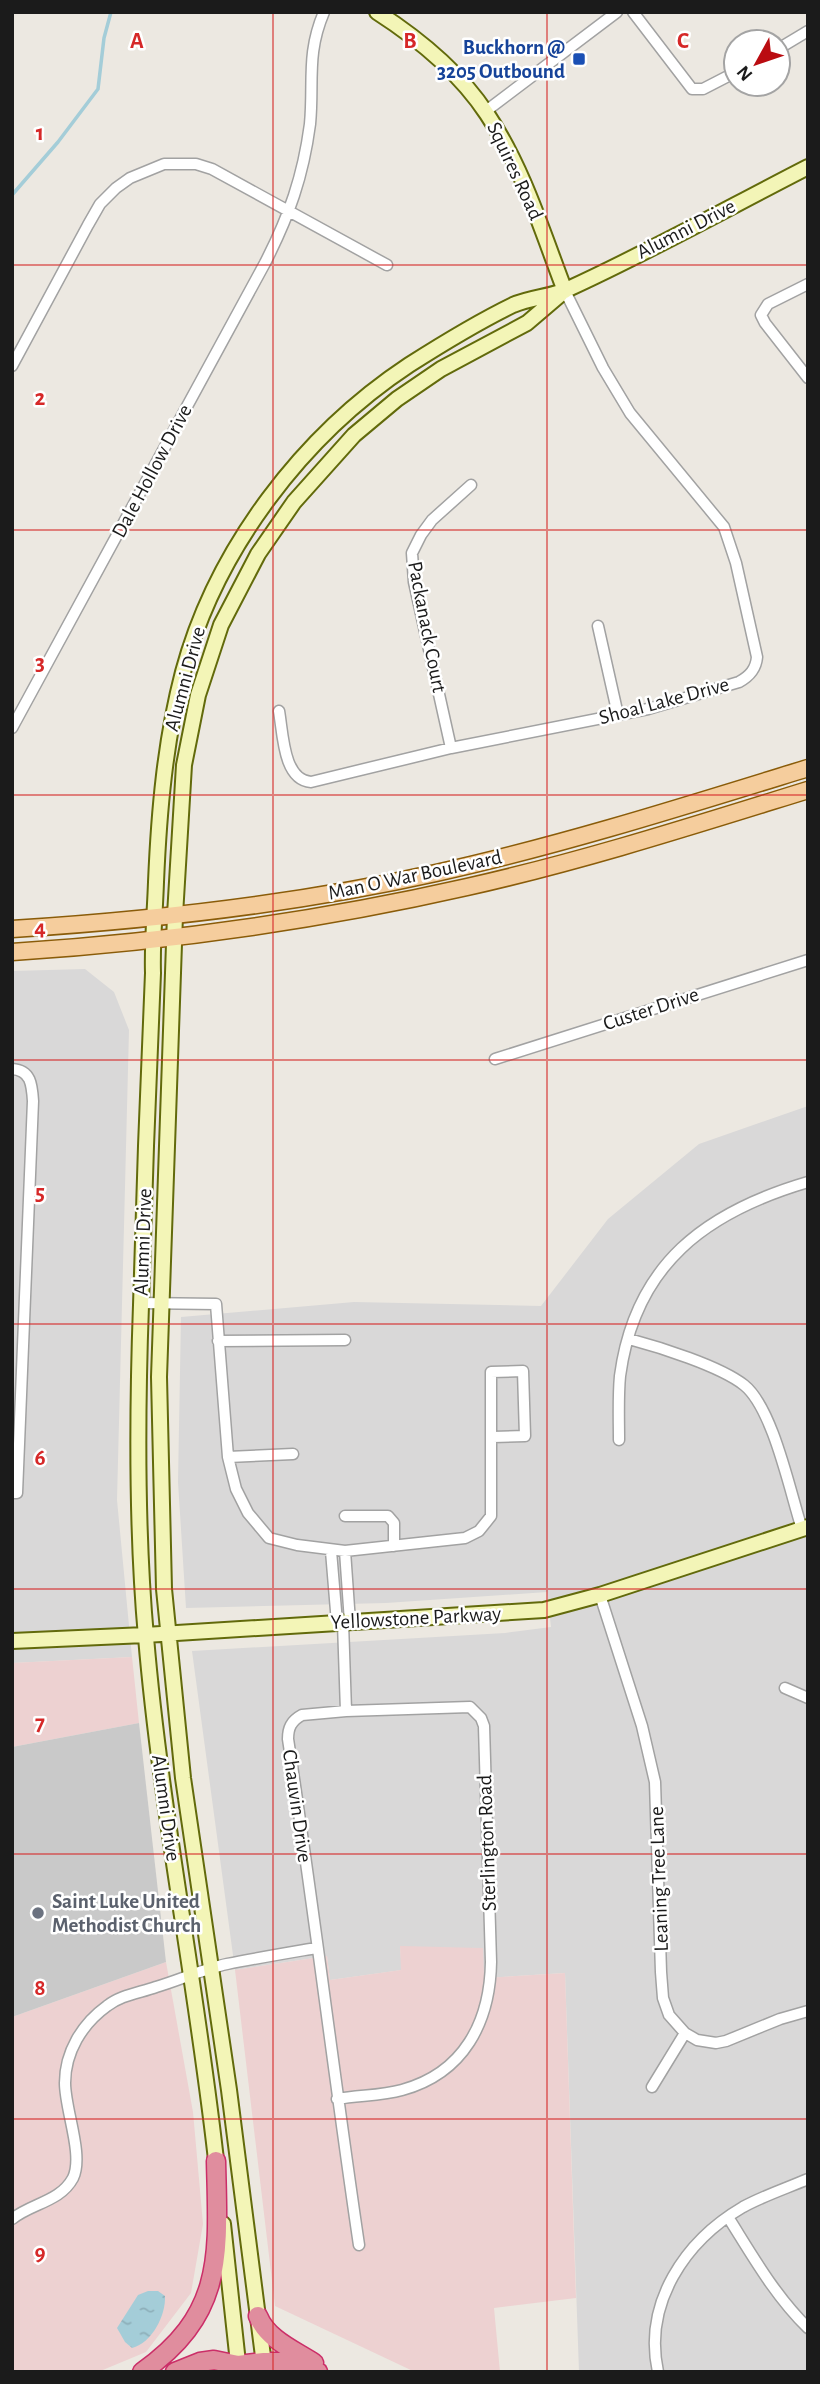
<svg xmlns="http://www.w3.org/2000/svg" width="820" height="2384" font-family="'Alegreya Sans',sans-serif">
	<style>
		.residential { fill: #d9d8d8 }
		.commercial { fill: #edd1d1 }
		.religious { fill: #c9c9c9 }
		.water { fill: url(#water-ripples) }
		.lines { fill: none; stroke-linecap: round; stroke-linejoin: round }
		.stream { stroke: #a4cdd8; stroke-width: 3.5 }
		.street-casing { stroke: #a2a2a2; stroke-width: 13 }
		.secondary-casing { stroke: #626a0b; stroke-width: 18 }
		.primary-casing { stroke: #8a5c09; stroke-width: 19 }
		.highway-casing { stroke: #cb2e68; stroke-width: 21 }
		.street { stroke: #fff; stroke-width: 10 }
		.secondary { stroke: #f3f5b7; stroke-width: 14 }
		.primary { stroke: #f5cd9d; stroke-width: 16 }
		.highway { stroke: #e08d9e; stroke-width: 18 }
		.grid { fill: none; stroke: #d62828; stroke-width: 2; stroke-opacity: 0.55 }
		.transit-dot { fill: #1a4fb4; stroke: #fff; stroke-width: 2.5 }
		.worship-dot { fill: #6b7280; stroke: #fff; stroke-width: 2.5 }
		.labels { text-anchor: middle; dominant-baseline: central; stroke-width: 5; stroke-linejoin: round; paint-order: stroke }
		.transit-label { font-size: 21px; font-weight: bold; fill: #164399; stroke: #fff; text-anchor: end }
		.street-label { font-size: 21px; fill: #1b1b1b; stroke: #fff }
		.worship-label { font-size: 21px; font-weight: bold; fill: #5b616d; stroke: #fff; text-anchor: start }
		.grid-label { font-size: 23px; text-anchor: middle; font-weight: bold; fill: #d62828; stroke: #fff; stroke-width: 5; stroke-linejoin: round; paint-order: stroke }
	</style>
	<defs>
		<pattern id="water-ripples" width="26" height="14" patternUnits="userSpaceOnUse" patternTransform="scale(1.75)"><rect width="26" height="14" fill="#a4cdd8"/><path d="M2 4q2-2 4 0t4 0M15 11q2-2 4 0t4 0" fill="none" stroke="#8dafb9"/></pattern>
	</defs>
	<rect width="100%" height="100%" fill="#ece8e1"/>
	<path class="residential" d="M85,969L114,992L129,1030L117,1500L132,1657L12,1663V971Z
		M808,1106V2372H579L565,1973L484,1978L400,1947L402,1970L330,1980L327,1956L235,1970L192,1651L505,1633L551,1627L547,1592L386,1603L186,1608L178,1482L181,1317L354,1302L541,1306L608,1219L699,1144Z"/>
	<path class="commercial" d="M132,1657L139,1723L12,1747V1663Z
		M400,1946L483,1948L484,1978L565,1973L576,2298L494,2308L500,2372H415L275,2306L235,1970L327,1956L330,1980L401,1970Z
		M166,1962L193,2112L203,2224L191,2293L146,2352L98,2372H12V2017Z"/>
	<path class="religious" d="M139,1723L166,1962L12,2017V1747Z"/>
	<path class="water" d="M148,2291H158L165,2296C166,2315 152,2343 132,2348L125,2342L117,2328L138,2295Z"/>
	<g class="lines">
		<path class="stream" d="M12,195L58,142L98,89L104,38L111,12"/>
		<defs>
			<path id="street" d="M633,12L692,89H703L736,72
				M778,49L808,31
				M486,111L617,12
				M808,284L768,304L761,315L765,323L808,378
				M12,366L88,225L100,204L116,188L130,178L164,164H196L212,169L387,265
				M598,626L618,715
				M279,711C283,733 283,780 311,782L451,748L648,709L739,682C750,676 756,669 757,657L736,563L724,527L630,413L603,368L565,291
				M12,728L265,263C289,216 303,177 310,124C314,82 306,54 324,12
				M451,748L414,582L412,553L421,535L432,520L471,485
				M495,1059L808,960
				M12,1069C31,1070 32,1085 33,1101L17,1493H12
				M141,1303L216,1304L228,1457L236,1489L248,1513L269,1538L297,1545L345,1551L465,1538L479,1531L491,1516V1372L523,1371L525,1436L493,1437
				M629,1339C659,1347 720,1366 744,1385C773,1408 790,1492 802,1529
				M218,1341L345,1340
				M619,1440C619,1419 618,1397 620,1376C635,1264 706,1212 808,1182
				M228,1457L293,1454
				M345,1516H388L394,1523V1546
				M331,1551L337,1623
				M345,1551L350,1622
				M600,1595L642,1726L655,1782L661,1972L663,1998L669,2015L685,2033L697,2040L716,2043L726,2041L780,2019L808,2011
				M343,1623L346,1711
				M785,1688L808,1698
				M652,2087L685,2033
				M337,2099C359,2095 381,2096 402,2090C464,2073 490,2022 491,1962L484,1726L481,1718L470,1707L346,1711L302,1715C291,1721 288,1728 288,1739C314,1908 334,2077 359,2245
				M728,2217C752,2255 775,2296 808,2328
				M12,2219C32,2203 60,2202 73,2178C84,2155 65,2110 65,2083C65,2052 82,2024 107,2006C121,1995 139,1993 156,1987C180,1980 203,1969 227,1964C257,1958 287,1953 316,1948
				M658,2372C643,2303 685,2241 743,2207C763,2196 787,2188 808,2179"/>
			<path id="secondary" d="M377,12C419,39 460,73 487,114C523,168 542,231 565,291
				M12,1641L145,1635L544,1610L600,1595L808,1527
				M217,2169C198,1991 161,1815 146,1637C136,1526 137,1415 141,1305C144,1194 148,1084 153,973C152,943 155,912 156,882C159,811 165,741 183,672C216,549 303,435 409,365C442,344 478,322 513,305C531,297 551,297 568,289C649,252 728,208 808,167
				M223,2224L239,2372
				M265,2372L229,2090L183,1778L164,1589L159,1377L175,915L184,765L198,695L221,625L258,554L294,502L354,435L397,399L441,369L527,323L561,294"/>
			<path id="primary" d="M12,929C155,920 297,904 436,873C562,845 685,806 808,768
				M12,952C166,942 317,921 467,887C583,861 695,825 808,790"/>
			<path id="highway" d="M258,2316C267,2339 294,2350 314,2363
				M142,2372C226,2313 218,2252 216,2161
				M175,2372L200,2362L214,2360L238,2365L264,2362H295L318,2372"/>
		</defs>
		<use href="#street" class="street-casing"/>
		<use href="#secondary" class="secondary-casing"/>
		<use href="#primary" class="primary-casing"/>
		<use href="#highway" class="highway-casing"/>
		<use href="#street" class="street"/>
		<use href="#secondary" class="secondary"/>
		<use href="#primary" class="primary"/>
		<use href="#highway" class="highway"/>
	</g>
	<path class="grid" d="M273,12V2372M547,12V2372M12,265H808M12,530H808M12,795H808M12,1060H808M12,1324H808M12,1589H808M12,1854H808M12,2119H808"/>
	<rect class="transit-dot" x="572" y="52" width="14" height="14" rx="3.5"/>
	<circle class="worship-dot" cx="38" cy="1913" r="7"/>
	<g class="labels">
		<g class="transit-label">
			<text x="565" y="47">Buckhorn @<tspan x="565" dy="24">3205 Outbound</tspan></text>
		</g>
		<g class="street-label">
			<text transform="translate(515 171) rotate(65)">Squires Road</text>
			<text transform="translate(686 229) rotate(-27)">Alumni Drive</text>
			<text transform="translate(152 471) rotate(-62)">Dale Hollow Drive</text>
			<text transform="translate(427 627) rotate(79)">Packanack Court</text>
			<text transform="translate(185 679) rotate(-75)">Alumni Drive</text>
			<text transform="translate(664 701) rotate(-15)">Shoal Lake Drive</text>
			<text transform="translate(415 875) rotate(-12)">Man O War Boulevard</text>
			<text transform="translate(651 1009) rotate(-18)">Custer Drive</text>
			<text transform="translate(143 1242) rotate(-88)">Alumni Drive</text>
			<text transform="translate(416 1618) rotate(-3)">Yellowstone Parkway</text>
			<text transform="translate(297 1806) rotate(82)">Chauvin Drive</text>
			<text transform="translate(166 1808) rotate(82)">Alumni Drive</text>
			<text transform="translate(487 1843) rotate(-92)">Sterlington Road</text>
			<text transform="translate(659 1879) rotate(-92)">Leaning Tree Lane</text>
		</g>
		<g class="worship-label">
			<text x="52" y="1901">Saint Luke United<tspan x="52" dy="24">Methodist Church</tspan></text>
		</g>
	</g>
	<g class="grid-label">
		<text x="137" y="48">A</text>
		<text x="410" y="48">B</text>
		<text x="683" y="48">C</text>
		<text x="40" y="140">1</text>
		<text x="40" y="405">2</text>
		<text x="40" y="670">3</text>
		<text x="40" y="935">4</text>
		<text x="40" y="1200">5</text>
		<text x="40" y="1465">6</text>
		<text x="40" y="1730">7</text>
		<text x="40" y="1995">8</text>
		<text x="40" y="2260">9</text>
	</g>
	<rect width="820" height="2384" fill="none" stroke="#1b1b1b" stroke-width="28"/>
	<g transform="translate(757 63) rotate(230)"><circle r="33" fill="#ffffff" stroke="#a4a4a4" stroke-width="2"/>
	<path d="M0-5L12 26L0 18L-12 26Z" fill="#ba0c11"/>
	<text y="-10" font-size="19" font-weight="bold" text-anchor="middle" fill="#1b1b1b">N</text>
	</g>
</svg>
